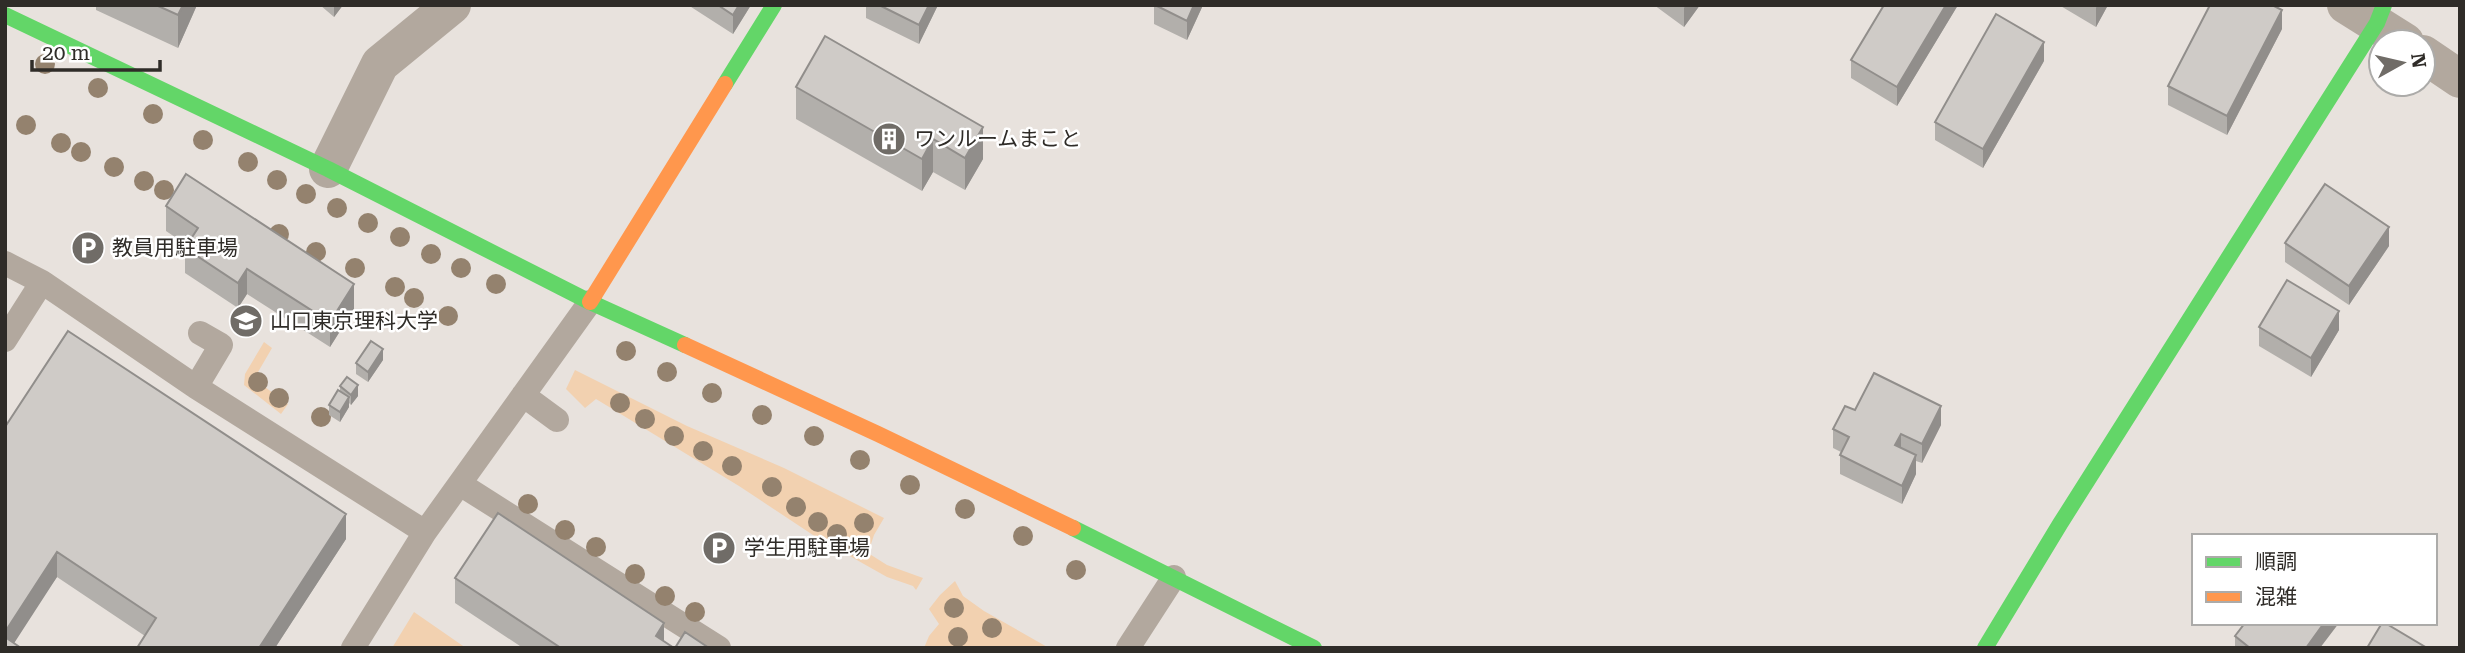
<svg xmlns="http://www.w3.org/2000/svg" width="2465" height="653" font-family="'Roboto Serif','Noto Sans JP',serif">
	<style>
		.green { fill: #f2d1b0 }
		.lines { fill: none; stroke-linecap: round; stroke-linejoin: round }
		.lane { stroke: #b2a89e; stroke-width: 24 }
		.street { stroke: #b2a89e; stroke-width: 38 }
		.fast { stroke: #63d668; stroke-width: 16 }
		.slow { stroke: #ff974d; stroke-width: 16 }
		.tree { fill: #94826e }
		.wall { fill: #b2afab }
		.shaded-wall { fill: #918e8b }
		.building { fill: #cfcbc7; stroke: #918e8b; stroke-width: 2 }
		.labels { text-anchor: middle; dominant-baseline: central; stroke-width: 5; stroke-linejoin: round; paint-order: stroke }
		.poi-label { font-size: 21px; fill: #2f2c28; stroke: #fff; text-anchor: start }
	</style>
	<rect width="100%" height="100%" fill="#e8e2dd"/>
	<path class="green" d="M264,342L272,348L254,379L288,404L281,414L244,385L245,374Z
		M575,370L687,426L784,468L884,518L874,535L868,553L887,565L923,578L916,590L913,586L887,577L816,537L739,486L596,399L585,408L566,389Z
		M955,581L963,596L984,611L1049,648H924L929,636L939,624L929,609L940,595Z
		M414,612L466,648H392Z"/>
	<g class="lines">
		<path class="lane" d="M5,263L42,282
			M5,340L42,282L196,387L425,532
			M196,387L221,345L200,333
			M523,395L557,420
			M460,484L719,648
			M353,648L425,532L590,302
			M1128,648L1174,577"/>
		<path class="street" d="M2346,5L2405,42
			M2423,54L2460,79
			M328,169L380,64L452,5"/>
		<path class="fast" d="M5,15L328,169L590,302L685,345
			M725,84L774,5
			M1073,528L1314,648
			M1985,648L2060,524L2377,23L2384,5"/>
		<path class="slow" d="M590,302L725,84
			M685,345L878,434L1073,528"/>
	</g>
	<g class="tree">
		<circle cx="45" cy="64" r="10"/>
		<circle cx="98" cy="88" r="10"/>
		<circle cx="153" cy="114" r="10"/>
		<circle cx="26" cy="125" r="10"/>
		<circle cx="203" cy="140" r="10"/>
		<circle cx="61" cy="143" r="10"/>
		<circle cx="81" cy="152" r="10"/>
		<circle cx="248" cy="162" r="10"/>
		<circle cx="114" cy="167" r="10"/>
		<circle cx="277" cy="180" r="10"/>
		<circle cx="144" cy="181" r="10"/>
		<circle cx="164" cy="190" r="10"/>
		<circle cx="306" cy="194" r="10"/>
		<circle cx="337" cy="208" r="10"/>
		<circle cx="368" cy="223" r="10"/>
		<circle cx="279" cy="234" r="10"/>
		<circle cx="400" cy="237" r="10"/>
		<circle cx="316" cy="252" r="10"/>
		<circle cx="431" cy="254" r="10"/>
		<circle cx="355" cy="268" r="10"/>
		<circle cx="461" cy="268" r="10"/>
		<circle cx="496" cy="284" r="10"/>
		<circle cx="395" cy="287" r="10"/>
		<circle cx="414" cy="298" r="10"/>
		<circle cx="448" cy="316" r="10"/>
		<circle cx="626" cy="351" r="10"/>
		<circle cx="667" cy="372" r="10"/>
		<circle cx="258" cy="382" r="10"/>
		<circle cx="712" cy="393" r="10"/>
		<circle cx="279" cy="398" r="10"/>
		<circle cx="620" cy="403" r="10"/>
		<circle cx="762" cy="415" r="10"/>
		<circle cx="321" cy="417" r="10"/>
		<circle cx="645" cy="419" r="10"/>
		<circle cx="674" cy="436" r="10"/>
		<circle cx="814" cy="436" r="10"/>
		<circle cx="703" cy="451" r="10"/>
		<circle cx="860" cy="460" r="10"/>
		<circle cx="732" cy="466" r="10"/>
		<circle cx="910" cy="485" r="10"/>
		<circle cx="772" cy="487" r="10"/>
		<circle cx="528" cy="504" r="10"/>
		<circle cx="796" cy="507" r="10"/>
		<circle cx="965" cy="509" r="10"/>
		<circle cx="818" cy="522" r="10"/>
		<circle cx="864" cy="523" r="10"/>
		<circle cx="565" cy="530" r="10"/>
		<circle cx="837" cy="534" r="10"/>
		<circle cx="1023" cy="536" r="10"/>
		<circle cx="856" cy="546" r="10"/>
		<circle cx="596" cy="547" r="10"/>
		<circle cx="1076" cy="570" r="10"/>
		<circle cx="635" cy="574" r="10"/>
		<circle cx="665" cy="596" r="10"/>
		<circle cx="954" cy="608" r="10"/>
		<circle cx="695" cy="612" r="10"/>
		<circle cx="992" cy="628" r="10"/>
		<circle cx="958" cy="637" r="10"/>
	</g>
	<path class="wall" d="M96,5H197L178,48L96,10Z
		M320,5H343L334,17Z
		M688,5H751L733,34Z
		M866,5H938L919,44L866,18Z
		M1152,5H1203L1187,40L1154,24V6Z
		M1654,5H1700L1684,27Z
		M1884,5H1958L1897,106L1851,78V60Z
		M2059,5H2108L2096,27Z
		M2282,29L2227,135L2168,105V86Z
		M825,36L983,159L965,190L933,172L922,191L796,119V87Z
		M2044,61L1983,168L1935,140V122Z
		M166,206L354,309L330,347L247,294L238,308L185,273V248L187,245L166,231Z
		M2285,243L2389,246L2349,305L2285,262Z
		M2259,327L2339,330L2311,377L2259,346Z
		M383,360L368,382L356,374V363Z
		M340,386L358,396L351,405L349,403V407L340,422L329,415V405L340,391Z
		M1855,410L1941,425L1922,463L1916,461V474L1902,504L1840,474V455L1841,452L1833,448V429Z
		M5,427L346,539L275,648H137L145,636L57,577L5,648Z
		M455,578L664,641L674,648H523L455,603Z
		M2235,636L2320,648H2235Z"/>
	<path class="shaded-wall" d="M183,5H197L178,48V15Z
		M334,5H343L334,17Z
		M739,5H751L733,34V15Z
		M929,5H938L919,44V25Z
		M1194,5H1203L1187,40V21Z
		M1686,5H1700L1684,27V8Z
		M1946,5H1958L1897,106V87Z
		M2097,5H2108L2096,27V8Z
		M2282,10V29L2227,135V116Z
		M2044,42V61L1983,168V149Z
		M983,127V159L965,190V158Z
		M933,139V172L922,191V159Z
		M2389,227V246L2349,305V286Z
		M247,269V294L238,308V283Z
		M354,284V309L330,347V322Z
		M2339,311V330L2311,377V358Z
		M383,349V360L368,382V372Z
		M358,385V396L351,405V395Z
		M349,397V407L340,422V412Z
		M1941,406V425L1922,463V444Z
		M1901,434V453L1895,445Z
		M1916,455V474L1902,504V486Z
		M346,514V539L275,648H259Z
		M57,552V577L11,648H5V632Z
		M664,623V648L656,636Z
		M2324,623H2339L2320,648H2306Z"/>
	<path class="building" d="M156,5H183L178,15Z
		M718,5H739L733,15Z
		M879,5H929L919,25Z
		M1155,5H1194L1187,21Z
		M1884,5H1946L1897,87L1851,60Z
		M2210,5H2272L2282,10L2227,116L2168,86Z
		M1996,14L2044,42L1983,149L1935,122Z
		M825,36L983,127L965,158L933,139L922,159L796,87Z
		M186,174L354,284L330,322L247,269L238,283L185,248L198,228L166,206Z
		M2325,184L2389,227L2349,286L2285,243Z
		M2287,280L2339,311L2311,358L2259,327Z
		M68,331L346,514L259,648H137L156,618L57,552L5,632V427Z
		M371,341L383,349L368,372L356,363Z
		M1874,373L1941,406L1922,444L1901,434L1895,445L1916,455L1902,486L1840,455L1849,437L1833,429L1845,406L1855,410Z
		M347,377L358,385L351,395L340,386Z
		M338,390L349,397L340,412L329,405Z
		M498,513L664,623L656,636L674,648H561L455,578Z
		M2245,623H2324L2306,648H2250L2235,636Z
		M2382,623H2385L2427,648H2367Z
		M685,632L709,648H675Z
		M5,637L21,648H5Z"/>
	<defs>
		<symbol id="building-disc" viewBox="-11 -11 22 22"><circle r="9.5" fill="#706c67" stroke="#fff"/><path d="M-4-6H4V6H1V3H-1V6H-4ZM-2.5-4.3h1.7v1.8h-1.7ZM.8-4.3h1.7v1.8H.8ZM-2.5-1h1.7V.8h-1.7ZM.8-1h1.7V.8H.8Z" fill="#fff"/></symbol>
		<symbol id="parking-disc" viewBox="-11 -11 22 22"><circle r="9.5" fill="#706c67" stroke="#fff"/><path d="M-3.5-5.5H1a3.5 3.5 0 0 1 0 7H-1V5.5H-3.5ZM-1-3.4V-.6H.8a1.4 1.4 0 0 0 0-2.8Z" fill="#fff"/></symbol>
		<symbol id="university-disc" viewBox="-11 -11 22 22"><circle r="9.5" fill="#706c67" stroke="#fff"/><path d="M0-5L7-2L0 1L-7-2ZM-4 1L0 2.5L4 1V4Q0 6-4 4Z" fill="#fff"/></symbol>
	</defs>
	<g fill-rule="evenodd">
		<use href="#building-disc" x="870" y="120" width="38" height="38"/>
		<use href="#parking-disc" x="69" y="229" width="38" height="38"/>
		<use href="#university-disc" x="227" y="302" width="38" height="38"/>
		<use href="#parking-disc" x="700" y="529" width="38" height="38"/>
	</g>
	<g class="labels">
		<g class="poi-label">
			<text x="914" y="139">ワンルームまこと</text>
			<text x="112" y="248">教員用駐車場</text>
			<text x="270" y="321">山口東京理科大学</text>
			<text x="744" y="548">学生用駐車場</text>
		</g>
	</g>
	<rect width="2465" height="653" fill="none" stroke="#2f2c28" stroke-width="14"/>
	<rect x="2192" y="534" width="245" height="91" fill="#ffffff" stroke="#acaba9" stroke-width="2"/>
	<rect x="2206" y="557" width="35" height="10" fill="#63d668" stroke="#acaba9" stroke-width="2"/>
	<text x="2255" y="569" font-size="21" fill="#2f2c28">順調</text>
	<rect x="2206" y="592" width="35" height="10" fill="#ff974d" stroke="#acaba9" stroke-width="2"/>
	<text x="2255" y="604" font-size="21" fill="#2f2c28">混雑</text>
	<g transform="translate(2402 63) rotate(82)"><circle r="33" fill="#ffffff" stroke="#acaba9" stroke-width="2"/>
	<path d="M0-5L12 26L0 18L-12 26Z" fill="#706c67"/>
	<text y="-10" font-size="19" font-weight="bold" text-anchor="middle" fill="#2f2c28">N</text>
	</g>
	<path d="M32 60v10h128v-10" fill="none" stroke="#2f2c28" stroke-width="3.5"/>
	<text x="42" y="60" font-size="21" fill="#2f2c28" stroke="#ffffff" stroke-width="5" paint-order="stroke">20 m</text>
</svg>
